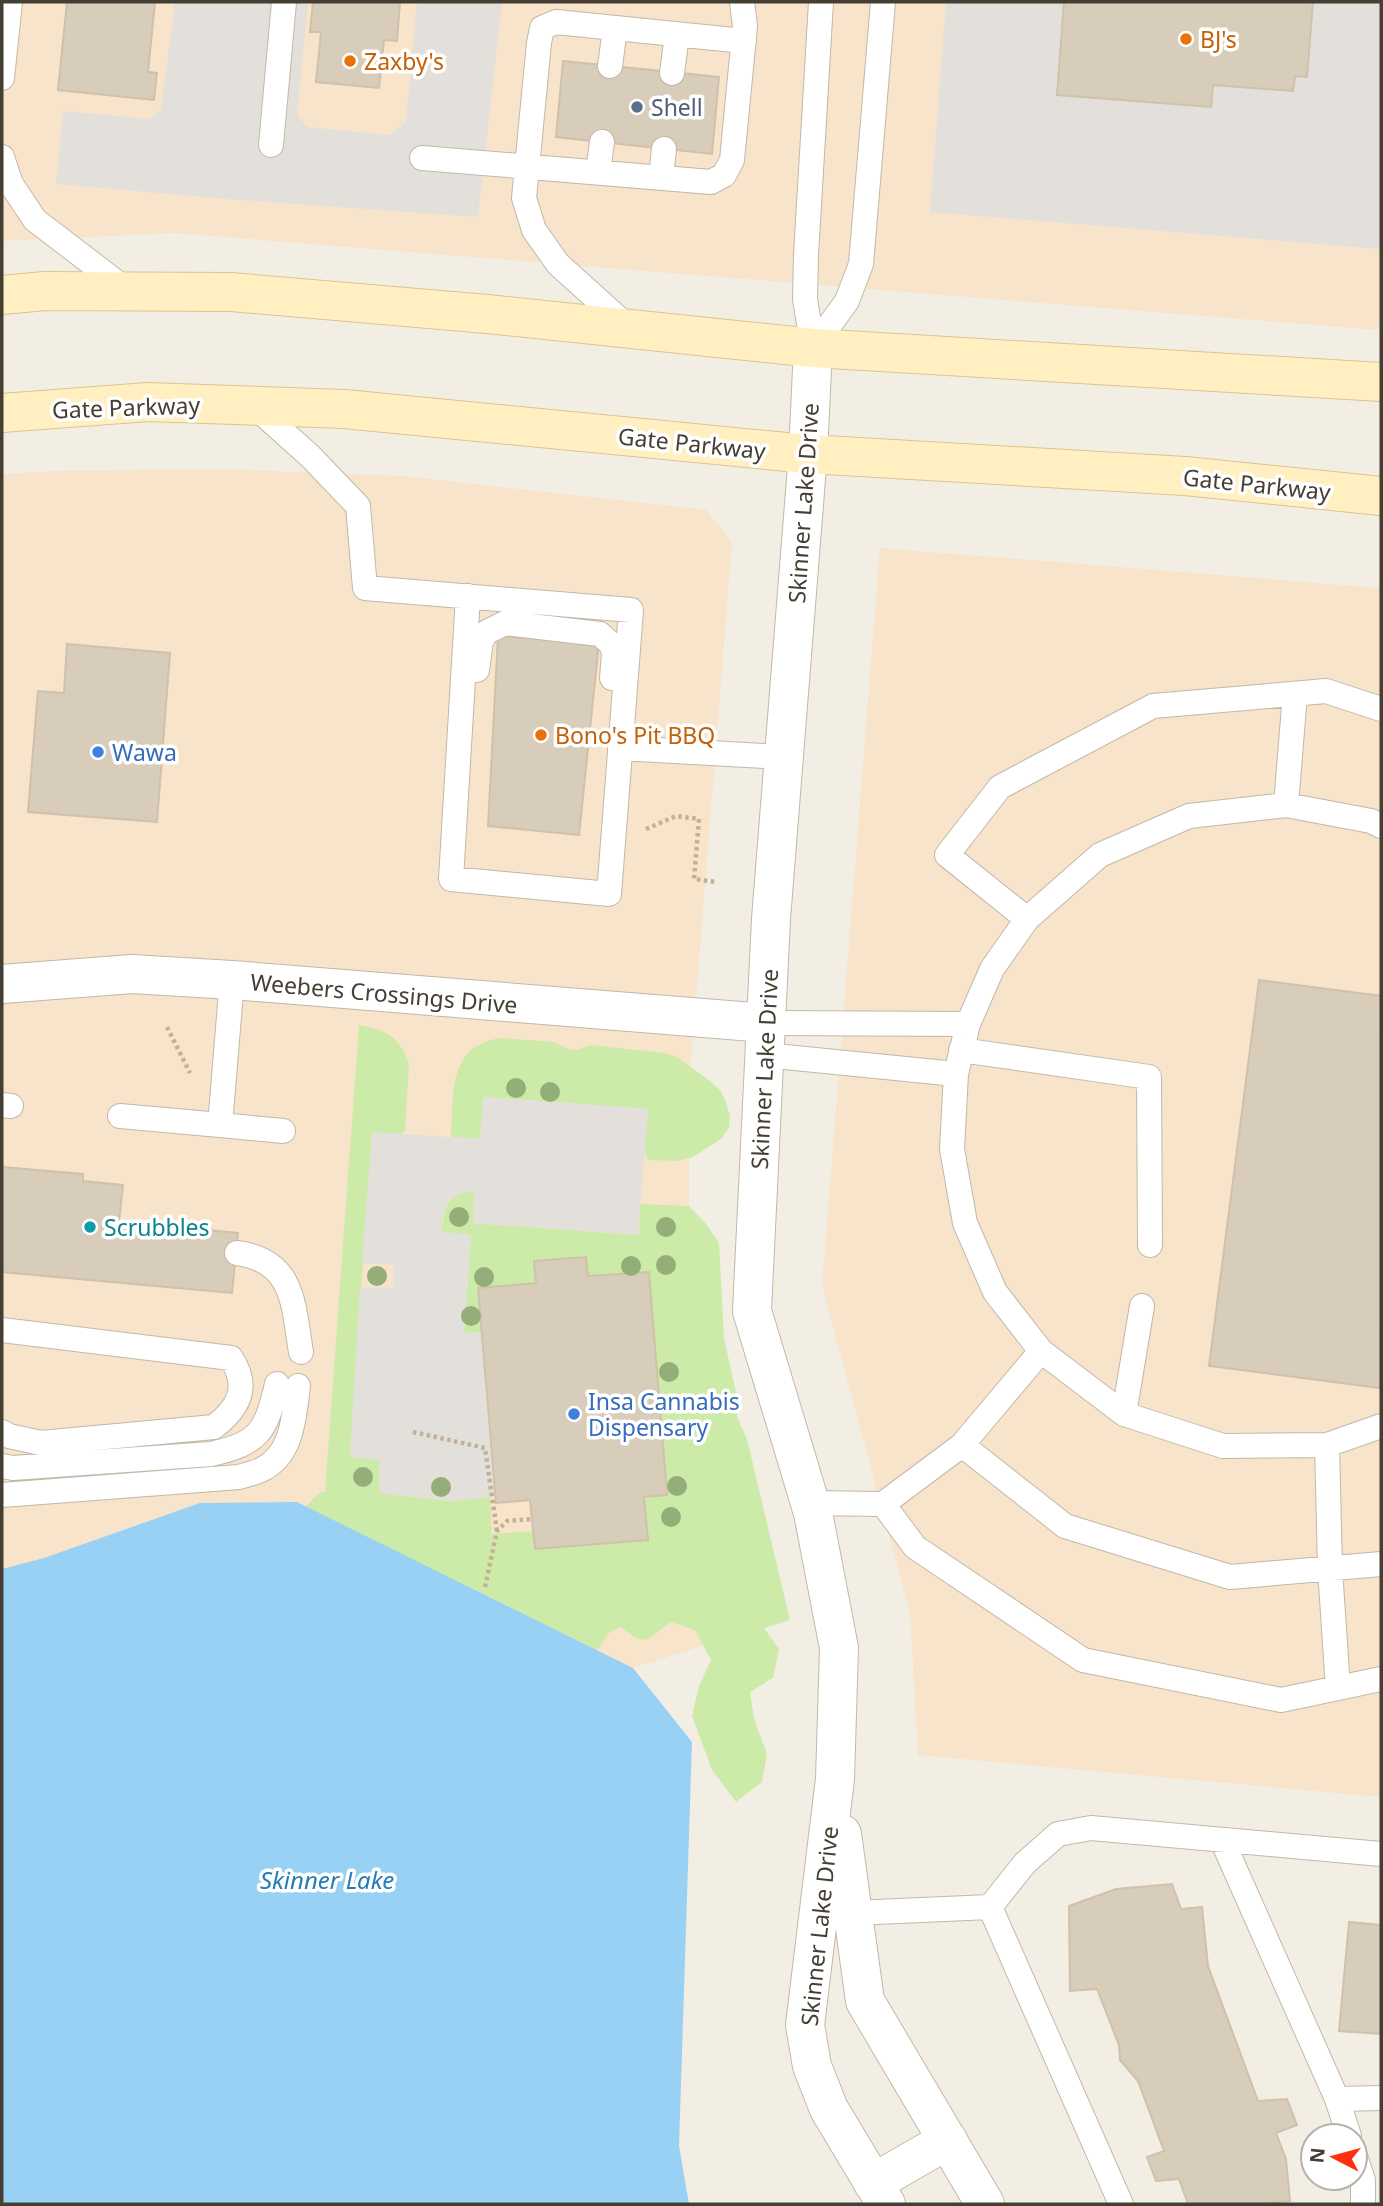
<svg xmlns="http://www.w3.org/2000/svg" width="1383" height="2206" font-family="'Noto Sans',sans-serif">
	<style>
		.commercial { fill: #f7e4cb }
		.green { fill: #cdeba8 }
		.parking { fill: #e3e0dc }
		.water { fill: #99d1f5 }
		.building { fill: #d8ccba; stroke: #d0c1aa; stroke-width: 2 }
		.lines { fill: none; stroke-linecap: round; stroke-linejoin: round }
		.lane-casing { stroke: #c2b8a8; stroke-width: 26 }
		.street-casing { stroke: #c2b8a8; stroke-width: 40 }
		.secondary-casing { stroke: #dac591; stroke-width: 40 }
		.path { stroke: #c2b195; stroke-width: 4.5; stroke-dasharray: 3.5 3.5; stroke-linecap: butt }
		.lane { stroke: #fff; stroke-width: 24 }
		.street { stroke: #fff; stroke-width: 38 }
		.secondary { stroke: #ffefc1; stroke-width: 38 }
		.tree { fill: #93ae79 }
		.food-dot { fill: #e8710a; stroke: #fff; stroke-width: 2.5 }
		.service-dot { fill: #5c6f8a; stroke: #fff; stroke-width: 2.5 }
		.shop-dot { fill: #3f7fe0; stroke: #fff; stroke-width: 2.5 }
		.culture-dot { fill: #0f9aa8; stroke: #fff; stroke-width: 2.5 }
		.labels { text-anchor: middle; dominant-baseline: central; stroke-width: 7; stroke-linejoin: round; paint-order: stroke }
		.food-label { font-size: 23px; fill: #c56008; stroke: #fff; text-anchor: start }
		.service-label { font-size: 23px; fill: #4e5e75; stroke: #fff; text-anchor: start }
		.street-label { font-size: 23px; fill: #453e33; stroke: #fff }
		.shop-label { font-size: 23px; fill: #366cbe; stroke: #fff; text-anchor: start }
		.culture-label { font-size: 23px; fill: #0d838f; stroke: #fff; text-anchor: start }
		.water-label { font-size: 24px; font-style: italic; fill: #257cb8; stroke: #fff }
	</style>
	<rect width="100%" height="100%" fill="#f3eee3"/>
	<path class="commercial" d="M2,2H1381V325L1377,330L174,233L2,241Z
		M222,469L403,476L707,510L732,543L689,1086V1321L717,1641L633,1668L297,1502L2,1569V474L53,471Z
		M880,548L1381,588V1797L918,1755L910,1613L822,1286Z"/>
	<path class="green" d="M359,1025C387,1030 399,1036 409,1064L405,1131L400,1134L372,1133L350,1456L380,1459L379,1493L451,1501L490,1497L492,1534L533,1531L535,1549L644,1497L667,1495L649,1272L588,1276L586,1257L534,1261L536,1283L478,1288L481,1332L464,1334L471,1236L442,1232C442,1211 449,1189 474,1192L473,1223L639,1235L640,1204L689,1206L706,1224L719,1243L724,1338L738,1402L737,1417L747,1439L790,1620L764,1628L779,1649L773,1678L750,1692L754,1719L767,1754L762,1782L736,1802L712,1770L692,1716L699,1686L711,1660L695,1630L671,1622L647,1640L635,1638L621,1627L609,1633L597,1650L446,1576L295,1517L319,1493L325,1492Z
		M501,1038L554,1042L568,1049L576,1050L591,1045L665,1053L677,1057L710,1081L720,1090L726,1102L730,1116L729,1128L721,1139L693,1157L676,1161L649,1160L644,1152L648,1109L484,1097L480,1139L451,1137C454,1093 447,1046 501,1038Z"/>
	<path class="parking" d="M175,2H308L297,115L307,127L390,135L406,122L417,2H502L478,217L227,199L56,184L63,111L149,119L161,110Z
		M946,2H1381V249L930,212Z
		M484,1097L648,1109L638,1235L473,1223L474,1192L466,1191L449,1200L442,1217V1232L471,1235L464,1333L481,1332L494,1496L451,1501L379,1493V1460L350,1457L360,1287L393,1288L394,1265L362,1263L372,1132L480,1139Z"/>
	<path class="water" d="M297,1502L633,1668L692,1742L679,2146L689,2204H2V1569L44,1558L200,1503Z"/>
	<path class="building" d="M67,2H155L148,72L157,73L154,100L58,90Z
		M313,2H400L397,41L384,40L379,88L316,82L321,32H310Z
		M1064,2H1313L1307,77L1295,76L1293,91L1213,85L1211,107L1057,95Z
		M563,61L719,77L712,154L556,137Z
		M498,636L599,643L579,835L488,826Z
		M67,644L170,653L157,822L28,812L38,691L64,693Z
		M1259,980L1381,996L1380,1388L1209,1366Z
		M2,1167L83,1174V1181L123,1185L119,1222L238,1233L232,1293L2,1272Z
		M586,1257L588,1276L649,1272L667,1495L644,1497L648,1540L535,1549L530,1500L496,1503L478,1288L536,1283L534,1261Z
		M1172,1884L1181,1909L1202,1907L1208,1966L1258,2101L1287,2099L1297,2125L1276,2133L1286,2159L1290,2201L1249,2204H1188L1179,2179L1156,2181L1147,2157L1164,2151L1138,2081L1120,2060L1119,2045L1097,1989L1070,1991L1069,1906L1116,1889Z
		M1349,1922L1381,1925V2034L1339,2031Z"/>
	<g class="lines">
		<defs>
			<path id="lane" d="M610,66L615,29
				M672,73L677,35
				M2,78L10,2
				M271,145L284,2
				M2,157L11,184L35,220L128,291
				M422,158L711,182L724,175L732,160L745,26L742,2
				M598,172L602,142
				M661,178L664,149
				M629,328L558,264L534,230L524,198L539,43L542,28L556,22L744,41
				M813,348L847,301L861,264L883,2
				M813,348L805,299L806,255L821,2
				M254,406L310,456L358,506L365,588L631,610L609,894L451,879L468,596
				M477,670L481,641L487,632L505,623L600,634L612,645L614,654L612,678
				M620,748L784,757
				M1286,805L1295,694
				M1381,826L1371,821L1286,805L1189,816L1100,855L1027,919L992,969L968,1024L956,1074L952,1149L965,1223L995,1292L1041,1351L1124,1414L1223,1446L1327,1445L1381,1426
				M1027,919L947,855L1000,787L1153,706L1326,691L1381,709
				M232,980L220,1125L283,1131
				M766,1023L968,1024
				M961,1050L1149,1077L1150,1245
				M765,1055L956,1074
				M2,1105L11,1106
				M120,1116L220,1125
				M237,1253C295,1261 293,1305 301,1352
				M2,1330L231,1358C250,1387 239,1408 214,1427L41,1443L9,1436L2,1432
				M1124,1414L1142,1306
				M962,1445L1065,1526L1230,1577L1381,1564
				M1327,1445L1330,1569L1338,1688
				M2,1466L13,1468L211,1454C260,1443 266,1431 277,1384
				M2,1495L239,1477C246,1475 254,1473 261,1470C293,1455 294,1416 298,1386
				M810,1503L883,1504L962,1445L1041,1351
				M883,1504L915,1547L1083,1660L1281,1700L1381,1679
				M1222,1840L1337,2099L1349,2136
				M990,1907L1121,2204
				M853,1913L990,1907L1025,1863L1058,1834L1091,1828L1381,1854
				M1337,2099L1381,2098
				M1355,2156L1363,2180V2204"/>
			<path id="street" d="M813,348L808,454L771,919L752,1311L813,1513L839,1648L835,1779L805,2025L812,2066L829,2109L886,2204
				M2,984L132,974L232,980L766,1023
				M842,1834L865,2001L985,2204
				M873,2183L948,2140"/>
			<path id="secondary" d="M2,295L45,291L231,292L487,314L813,348L1381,382
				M2,413L148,402L344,409L808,454L1185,476L1381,496"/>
		</defs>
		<use href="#lane" class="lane-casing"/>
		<use href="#street" class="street-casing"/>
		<use href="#secondary" class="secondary-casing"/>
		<path class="path" d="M646,829L676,816L699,819L694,879L716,882
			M167,1027L190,1073
			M413,1432L485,1448L497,1531
			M485,1587L497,1531L507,1521L532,1519"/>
		<use href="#lane" class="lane"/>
		<use href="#street" class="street"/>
		<use href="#secondary" class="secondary"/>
	</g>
	<g class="tree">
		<circle cx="516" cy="1088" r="10"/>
		<circle cx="550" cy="1092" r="10"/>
		<circle cx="459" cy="1217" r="10"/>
		<circle cx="666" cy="1227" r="10"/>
		<circle cx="666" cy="1265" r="10"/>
		<circle cx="631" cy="1266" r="10"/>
		<circle cx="377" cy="1276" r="10"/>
		<circle cx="484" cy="1277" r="10"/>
		<circle cx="471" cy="1316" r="10"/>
		<circle cx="669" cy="1372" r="10"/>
		<circle cx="363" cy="1477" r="10"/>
		<circle cx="677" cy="1486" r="10"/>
		<circle cx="441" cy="1487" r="10"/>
		<circle cx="671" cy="1517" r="10"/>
	</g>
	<g class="food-dot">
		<circle cx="1186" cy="39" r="7"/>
		<circle cx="350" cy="61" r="7"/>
		<circle cx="541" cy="735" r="7"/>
	</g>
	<circle class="service-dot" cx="637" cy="107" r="7"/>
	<g class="shop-dot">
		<circle cx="98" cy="752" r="7"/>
		<circle cx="574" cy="1414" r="7"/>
	</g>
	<circle class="culture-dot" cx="90" cy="1227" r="7"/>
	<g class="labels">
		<g class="food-label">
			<text x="1200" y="39">BJ's</text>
			<text x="364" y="61">Zaxby's</text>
			<text x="555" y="735">Bono's Pit BBQ</text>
		</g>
		<g class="service-label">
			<text x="651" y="107">Shell</text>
		</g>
		<g class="street-label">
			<text transform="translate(126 407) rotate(-2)">Gate Parkway</text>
			<text transform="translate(692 443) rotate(6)">Gate Parkway</text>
			<text transform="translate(1257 484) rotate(6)">Gate Parkway</text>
			<text transform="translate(803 503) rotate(-86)">Skinner Lake Drive</text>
			<text transform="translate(384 993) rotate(5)">Weebers Crossings Drive</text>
			<text transform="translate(764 1069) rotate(-87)">Skinner Lake Drive</text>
			<text transform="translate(819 1926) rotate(-84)">Skinner Lake Drive</text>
		</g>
		<g class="shop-label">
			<text x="112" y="752">Wawa</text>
			<text x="588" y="1401">Insa Cannabis<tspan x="588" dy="26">Dispensary</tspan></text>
		</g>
		<g class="culture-label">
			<text x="104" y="1227">Scrubbles</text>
		</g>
		<g class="water-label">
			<text x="327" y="1879">Skinner Lake</text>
		</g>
	</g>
	<rect width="1383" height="2206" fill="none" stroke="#453e33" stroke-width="7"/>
	<g transform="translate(1334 2157) rotate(276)"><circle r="33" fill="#ffffff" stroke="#b5b2ad" stroke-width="2"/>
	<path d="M0-5L12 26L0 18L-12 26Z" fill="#ff2f0e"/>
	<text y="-10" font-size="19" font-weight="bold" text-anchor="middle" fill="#453e33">N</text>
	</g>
</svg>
